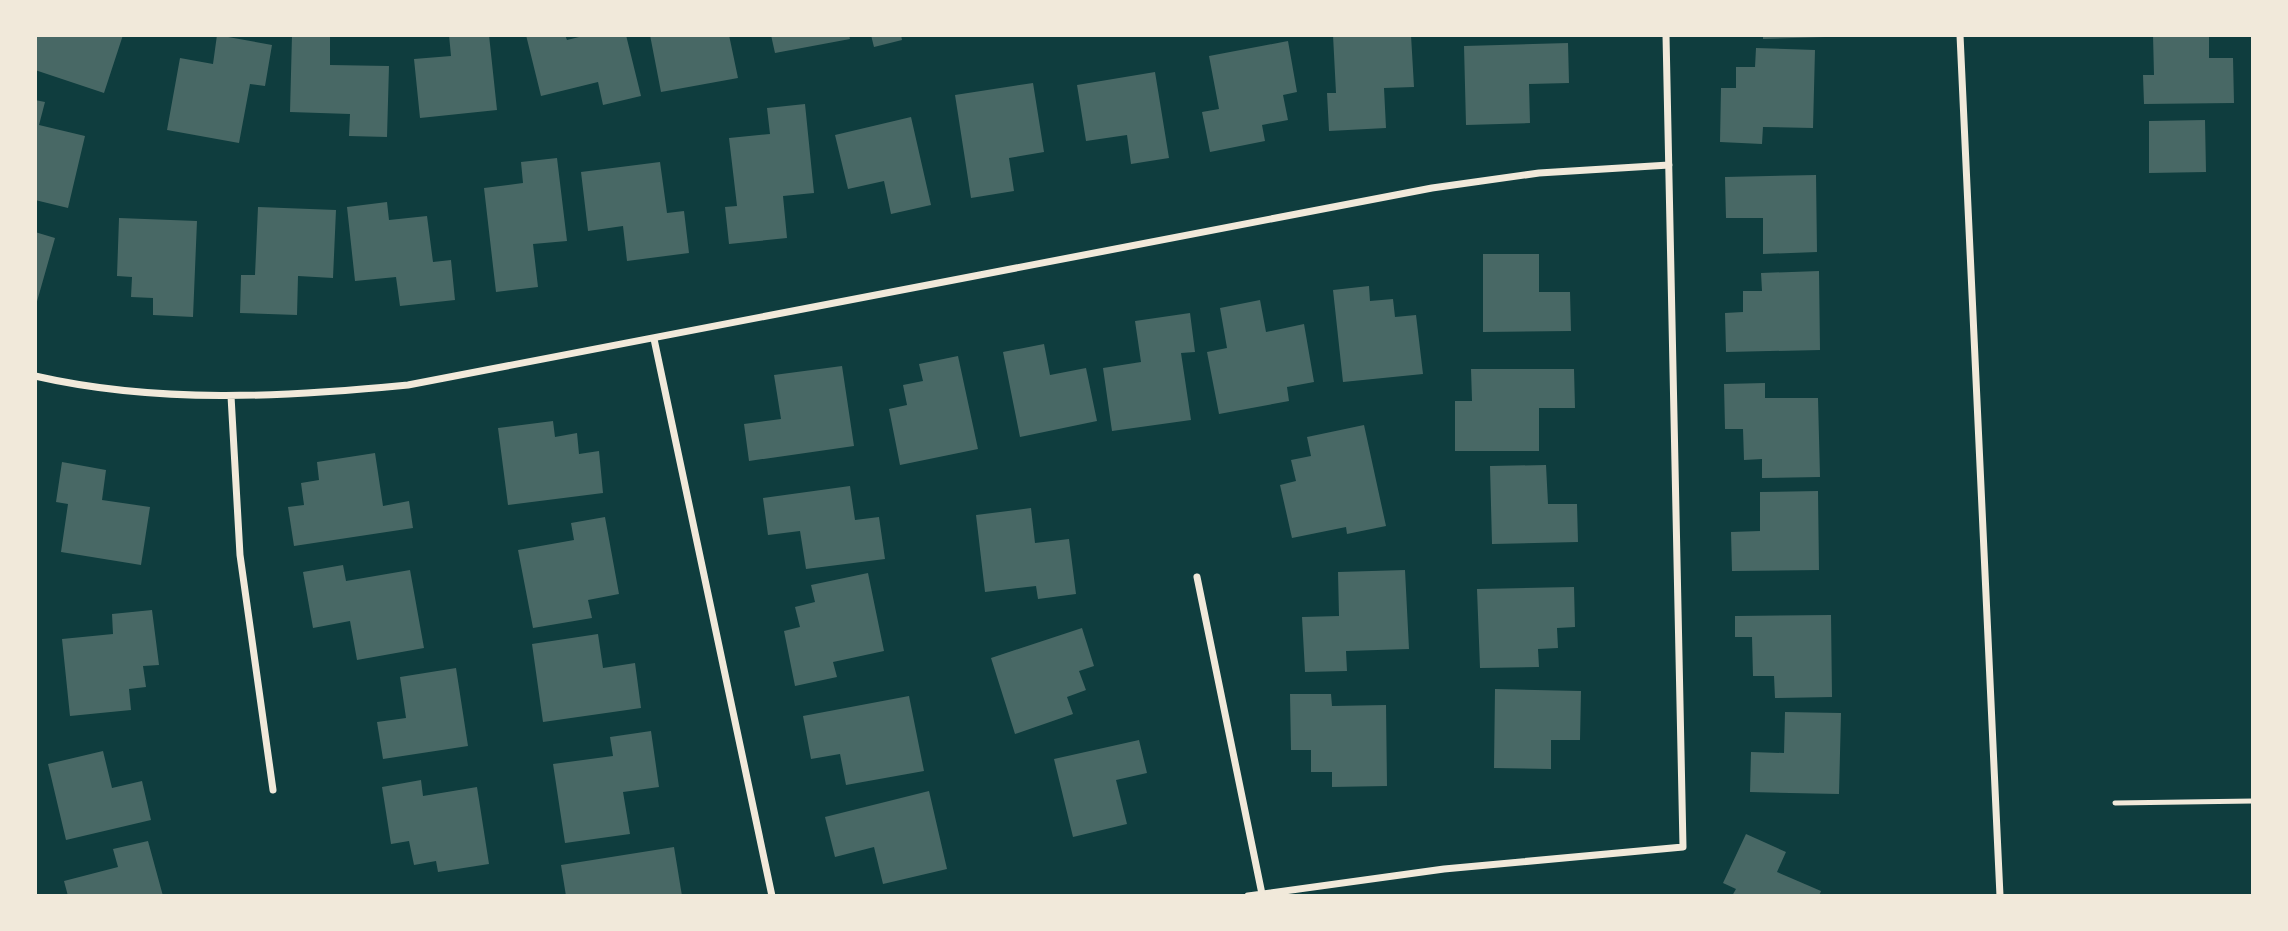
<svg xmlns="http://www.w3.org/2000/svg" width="2288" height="931" font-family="'Titillium Web',sans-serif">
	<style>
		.building { fill: #486865 }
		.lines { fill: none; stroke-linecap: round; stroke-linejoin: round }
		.service { stroke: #f1e9da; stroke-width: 5 }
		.minor { stroke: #f1e9da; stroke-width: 7 }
	</style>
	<rect width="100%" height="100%" fill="#0f3d3e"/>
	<path class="building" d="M35,35H123L104,93L35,70Z
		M217,35L272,45L265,86L250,84L239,143L167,130L180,58L213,64Z
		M292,35H330V65L389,66L387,137L349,136L350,114L290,112Z
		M449,35H489L497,110L420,118L414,59L451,56Z
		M526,35H565L567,40L587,35H626L641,96L603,105L598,82L541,96Z
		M650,35H729L738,78L661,92Z
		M771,35H849L850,39L775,53Z
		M871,35H901L902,40L874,47Z
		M1333,35H1411L1414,87L1384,88L1386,128L1329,131L1327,93H1336Z
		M1763,35H1825V37L1763,39Z
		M2153,35H2209V58H2233L2234,103L2144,104L2143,75H2154Z
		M1288,41L1297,92L1283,95L1288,120L1262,125L1265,141L1210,152L1202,112L1219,109L1209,56Z
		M1568,43L1569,83L1529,84L1530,123L1466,125L1464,46Z
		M1756,48L1815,50L1813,128L1763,127L1762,144L1720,142L1721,88H1736V67H1755Z
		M1155,72L1169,158L1131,164L1127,135L1086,141L1077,85Z
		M1033,83L1044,152L1009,158L1014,191L971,198L955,95Z
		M35,100L45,102L39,125L85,136L68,208L35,200Z
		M805,104L814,193L783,196L787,238L729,244L725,207L737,206L729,138L770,134L767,108Z
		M911,117L931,205L891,214L884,181L848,189L835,135Z
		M2205,120L2206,172L2149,173V121Z
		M557,158L567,241L533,244L538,287L496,292L484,188L523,183L521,162Z
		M660,162L667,213L684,211L689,253L627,261L623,226L588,231L581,172Z
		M1816,175L1817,252L1763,254V218H1726L1725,177Z
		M387,202L389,220L427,216L433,262L451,260L455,300L400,306L396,277L355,281L347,207Z
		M258,207L336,210L333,278L298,276L297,315L240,313L241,275H255Z
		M119,218L197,221L193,317L153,315V298L131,297L132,277L117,276Z
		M35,232L55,238L36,305H35Z
		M1483,254H1539V292H1570L1571,331L1483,332Z
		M1819,271L1820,350L1726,352L1725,313L1743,312V291H1762L1761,273Z
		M1369,286L1370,301L1393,299L1395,317L1416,315L1423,374L1343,382L1333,290Z
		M1260,300L1266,332L1304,324L1314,382L1287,387L1289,401L1219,414L1207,352L1227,348L1220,308Z
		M1190,313L1195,352L1181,353L1191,420L1112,431L1103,368L1141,362L1135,321Z
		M1044,344L1050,375L1086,368L1097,421L1020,437L1003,352Z
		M958,356L978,449L900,465L889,409L907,405L903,385L923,381L919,364Z
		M842,366L854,446L749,461L744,424L781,419L774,375Z
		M1471,369H1574L1575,408H1539V451H1455V401H1472Z
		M1765,383V398H1818L1820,477L1762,478V459L1744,460L1743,429H1725L1724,384Z
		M553,421L555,437L577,433L579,454L599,451L603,493L508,505L498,428Z
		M1364,425L1386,526L1347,534L1346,527L1292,538L1280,485L1296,481L1291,460L1311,456L1307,437Z
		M375,453L383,506L409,501L413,528L294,546L288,507L304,505L301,483L319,480L317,462Z
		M62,462L106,470L102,500L150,507L141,565L61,552L68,504L56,502Z
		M1546,465L1548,504H1577L1578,542L1492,544L1490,466Z
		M850,486L855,520L879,517L885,559L806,569L800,531L768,535L763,498Z
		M1818,491L1819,570L1732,571L1731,532L1760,531V492Z
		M1031,508L1035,543L1069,539L1076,594L1038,599L1036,586L985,592L976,515Z
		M605,517L619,594L588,600L592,618L533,628L518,550L574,540L571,523Z
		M343,565L346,581L410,570L424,648L357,660L350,621L313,628L303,572Z
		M1405,570L1409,649L1346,651L1347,671L1305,672L1302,617L1339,616L1338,572Z
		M868,573L884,651L833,662L837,677L795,686L784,631L800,627L795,607L815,602L811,585Z
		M1574,587L1575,627L1557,628L1558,648L1538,649L1539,667L1480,668L1477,589Z
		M152,610L159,665L143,666L146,687L129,689L131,710L70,716L62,639L113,634L112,614Z
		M1831,615L1832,697L1775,698L1774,676H1753L1752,637H1735V616Z
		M1082,628L1094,666L1079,671L1086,690L1067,697L1073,714L1015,734L991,658Z
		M598,634L603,668L635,663L641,708L543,722L532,644Z
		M456,668L468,746L383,759L377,722L406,718L400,677Z
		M1495,689L1581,691L1580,740H1551V769L1494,768Z
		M1290,694H1331L1332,706L1386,705L1387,786L1332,787V772H1311V750H1291Z
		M909,696L924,771L846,785L840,754L811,759L803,716Z
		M1785,712L1841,713L1839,794L1750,792L1751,752L1784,753Z
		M651,731L659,787L623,792L630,834L565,843L553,764L613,756L610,737Z
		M1139,740L1147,773L1116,780L1127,824L1073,837L1054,759Z
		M103,751L112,788L142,781L151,820L66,840L48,764Z
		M421,780L423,796L477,787L489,864L438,872L436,861L414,865L409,841L391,844L382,787Z
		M929,791L947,869L883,884L874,847L835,857L825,817Z
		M1746,834L1786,852L1777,872L1821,891L1819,896H1732L1736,889L1723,883Z
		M148,841L163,896H68L64,881L118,867L113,849Z
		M674,847L682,896H566L561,865Z"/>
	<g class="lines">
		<path class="service" d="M2115,803L2253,801"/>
		<path class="minor" d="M1960,35L2000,896
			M654,339L772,896
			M35,376C157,404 285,397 408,385L1432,188L1539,173L1669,165
			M231,396L240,555L273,790
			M1197,577L1262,894
			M1248,896L1444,869L1683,847L1666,35"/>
	</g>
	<rect width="2288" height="931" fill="none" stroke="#f1e9da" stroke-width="74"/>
</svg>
